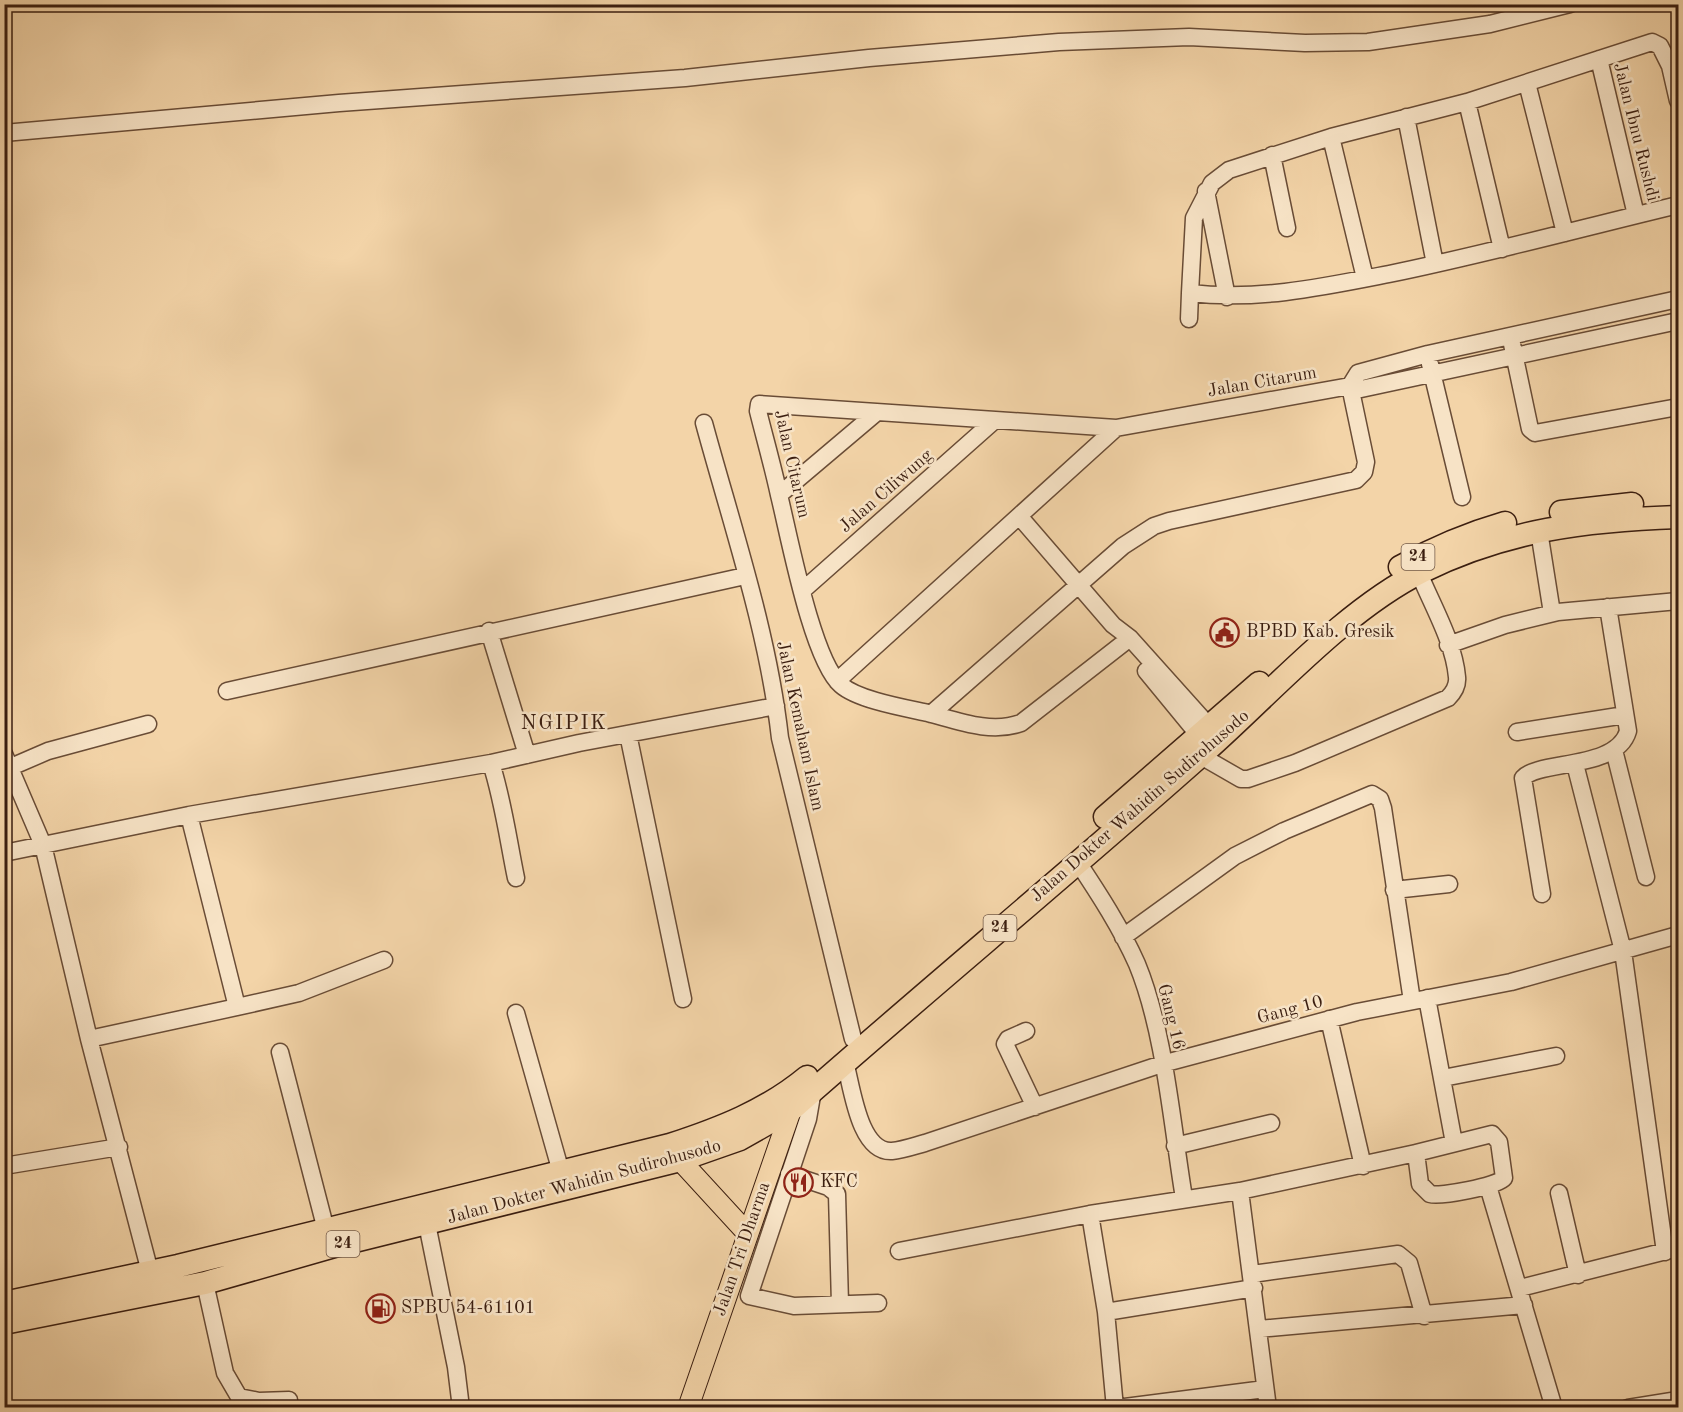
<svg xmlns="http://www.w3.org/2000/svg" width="1683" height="1412" font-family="'Old Standard TT',serif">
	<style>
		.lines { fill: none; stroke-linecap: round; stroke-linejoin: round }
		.minor-casing { stroke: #694c36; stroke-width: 19 }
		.major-casing { stroke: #3b1e10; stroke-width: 22 }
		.highway-casing { stroke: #3b1e10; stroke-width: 25 }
		.minor { stroke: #f7e3c6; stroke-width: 16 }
		.major { stroke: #f3d4a8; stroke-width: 20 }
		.highway { stroke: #f3d4a8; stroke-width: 22 }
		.labels { text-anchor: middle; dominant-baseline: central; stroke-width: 5; stroke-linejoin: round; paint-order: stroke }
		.shield { fill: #f7e3c6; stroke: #735947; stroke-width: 1.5 }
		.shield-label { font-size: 16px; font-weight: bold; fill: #3b1e10 }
		.street-label { font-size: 18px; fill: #3b1e10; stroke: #f7e3c6 }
		.poi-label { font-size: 18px; fill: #3b1e10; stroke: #f7e3c6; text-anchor: start }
		.quarter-label { font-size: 21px; letter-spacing: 1.5px; fill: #3b1e10; stroke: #f7e3c6 }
	</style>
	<rect width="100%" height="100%" fill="#f3d4a8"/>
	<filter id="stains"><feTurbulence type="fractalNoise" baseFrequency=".00333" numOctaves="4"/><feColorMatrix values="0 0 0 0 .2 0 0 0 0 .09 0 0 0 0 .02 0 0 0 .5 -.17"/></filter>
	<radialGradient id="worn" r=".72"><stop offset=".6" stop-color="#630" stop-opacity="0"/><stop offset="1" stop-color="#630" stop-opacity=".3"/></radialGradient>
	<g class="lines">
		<defs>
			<path id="minor" d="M1599,59L1636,215
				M1678,64L1670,66L1660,46L1652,42L1467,102L1331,137L1229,170L1212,183L1194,218L1190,293C1258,301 1323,287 1389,274C1487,254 1582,228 1678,205
				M1670,66L1678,101
				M1527,83L1565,233
				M1467,102L1502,249
				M1406,117L1435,264
				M4,133L339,103L685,78L869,58L1059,42L1189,37L1305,43L1368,42L1490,24L1570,4
				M1331,137L1365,278
				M1272,155L1287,228
				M1206,191L1227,297
				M1678,299L1428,354L1358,373L1350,386L1361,389L1678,321
				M1189,319L1190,293
				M1512,344L1530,429L1535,433L1678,407
				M1430,364L1462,497
				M704,423C732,526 768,631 780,738L853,1039
				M779,495L876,413
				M1019,516L1113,625L1130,638L1217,735
				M1539,531L1552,613
				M802,591L995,420
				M489,631L527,755
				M1448,645L1505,625L1558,612L1678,601
				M1146,671L1206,744
				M837,681L1116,428
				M227,691L745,576
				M931,714L1123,546L1154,526L1169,521L1356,480L1364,472L1366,462L1350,386L1116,428L759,404L758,411C765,439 773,467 779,495C789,535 812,660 841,685C858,700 905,708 928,713C958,721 991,734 1021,723L1130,638
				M1517,732L1625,715
				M628,734L683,999
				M1614,750L1646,877
				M4,754L43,845L89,1039L150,1272
				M1201,756L1241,779H1248L1295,763L1448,698C1454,692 1458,686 1457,677C1454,642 1432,605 1419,573
				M491,763C503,800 508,839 516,878
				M1575,764L1623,951L1665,1252
				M11,767L48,751L148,724
				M4,853L189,815L491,763L579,743L776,706
				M1077,861C1099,894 1121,928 1137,964C1165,1032 1172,1126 1184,1198
				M1394,890L1449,884
				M1542,894L1523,778C1539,760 1617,770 1628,731L1608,607
				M1123,937L1235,856L1284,831L1372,794L1380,799L1383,808L1412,1001
				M1427,998L1454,1143
				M237,1007L299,993L384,960
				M516,1013L561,1172
				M1329,1019L1363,1166
				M1026,1031L1008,1039L1005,1044L1035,1107
				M89,1039L237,1007L189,815
				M280,1052L326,1230
				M845,1062C852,1087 859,1153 892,1151C903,1150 914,1146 925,1143L1162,1064L1357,1012L1511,982L1678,935
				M1443,1078L1556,1056
				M813,1090L808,1119L749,1296L794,1306L878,1303
				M1175,1146L1271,1123
				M4,1166L119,1147
				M789,1174L828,1187L837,1194L840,1304
				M1488,1186L1554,1408
				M1240,1191L1416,1153L1420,1184L1430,1194C1440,1197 1498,1186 1504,1178L1499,1142L1492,1134L1416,1153
				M1559,1193L1578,1275
				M1090,1214L1106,1312L1115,1408
				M427,1224L456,1367L461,1408
				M899,1251L1090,1214L1240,1191L1268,1408
				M1252,1274L1398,1254L1409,1263L1424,1316
				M205,1283L225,1373L239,1397L259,1401L289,1400
				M1520,1288L1678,1248
				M1106,1312L1254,1288
				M1259,1329L1524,1305
				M1117,1408L1265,1389
				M1628,1408L1678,1400"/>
			<path id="major" d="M680,1160L747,1233
				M688,1408L791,1110V1103"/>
			<path id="highway" d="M1561,512L1632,504
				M1400,567C1434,548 1467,534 1505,523
				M1105,817L1259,683
				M4,1303L178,1266L670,1145C719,1129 766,1111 807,1077
				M4,1323L205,1283L338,1245L680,1160L740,1139L791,1110C926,991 1065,876 1199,757C1267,698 1342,611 1423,571C1506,530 1587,520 1678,517"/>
		</defs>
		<use href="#minor" class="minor-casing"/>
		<use href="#major" class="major-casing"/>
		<use href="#highway" class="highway-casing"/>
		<use href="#minor" class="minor"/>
		<use href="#major" class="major"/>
		<use href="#highway" class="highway"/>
	</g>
	<defs>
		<symbol id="civic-ring" viewBox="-11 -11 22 22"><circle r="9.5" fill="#f7e3c6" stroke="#8f2418" stroke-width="1.5"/><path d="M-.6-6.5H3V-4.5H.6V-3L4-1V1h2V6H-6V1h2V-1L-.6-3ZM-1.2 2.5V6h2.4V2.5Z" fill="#8f2418"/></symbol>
		<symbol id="restaurant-ring" viewBox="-11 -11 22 22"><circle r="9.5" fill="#f7e3c6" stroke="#8f2418" stroke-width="1.5"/><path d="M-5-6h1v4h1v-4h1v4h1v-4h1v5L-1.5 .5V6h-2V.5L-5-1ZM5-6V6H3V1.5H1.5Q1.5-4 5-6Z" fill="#8f2418"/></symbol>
		<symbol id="fuel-ring" viewBox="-11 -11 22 22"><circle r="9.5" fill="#f7e3c6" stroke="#8f2418" stroke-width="1.5"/><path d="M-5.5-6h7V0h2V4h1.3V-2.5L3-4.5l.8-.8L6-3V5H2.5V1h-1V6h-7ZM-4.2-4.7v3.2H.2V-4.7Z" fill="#8f2418"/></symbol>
	</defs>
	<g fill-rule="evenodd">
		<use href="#civic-ring" x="1208" y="616" width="33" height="33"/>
		<use href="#restaurant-ring" x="782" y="1166" width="33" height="33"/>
		<use href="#fuel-ring" x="364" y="1292" width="33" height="33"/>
	</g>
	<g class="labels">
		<g class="shield">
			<rect x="1401.5" y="544" width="33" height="26" rx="4.5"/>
			<rect x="983.5" y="915" width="33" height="26" rx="4.5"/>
			<rect x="326.5" y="1231" width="33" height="26" rx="4.5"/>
		</g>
		<g class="shield-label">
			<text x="1418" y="557">24</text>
			<text x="1000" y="928">24</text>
			<text x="343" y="1244">24</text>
		</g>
		<g class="street-label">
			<text transform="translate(1636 132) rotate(76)">Jalan Ibnu Rushdi</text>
			<text transform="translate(1262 382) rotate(-10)">Jalan Citarum</text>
			<text transform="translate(792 464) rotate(77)">Jalan Citarum</text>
			<text transform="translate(886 491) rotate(-41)">Jalan Ciliwung</text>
			<text transform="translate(800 726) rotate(78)">Jalan Kemaham Islam</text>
			<text transform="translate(1140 806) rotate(-41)">Jalan Dokter Wahidin Sudirohusodo</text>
			<text transform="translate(1290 1010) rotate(-15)">Gang 10</text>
			<text transform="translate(1171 1017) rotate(76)">Gang 16</text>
			<text transform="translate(584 1182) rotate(-15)">Jalan Dokter Wahidin Sudirohusodo</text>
			<text transform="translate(742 1249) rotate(-71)">Jalan Tri Dharma</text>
		</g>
		<g class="poi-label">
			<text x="1246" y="632">BPBD Kab. Gresik</text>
			<text x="820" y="1182">KFC</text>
			<text x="401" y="1308">SPBU 54-61101</text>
		</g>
		<g class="quarter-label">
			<text x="564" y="723">NGIPIK</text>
		</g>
	</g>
	<rect width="1683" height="1412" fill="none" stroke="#f3d4a8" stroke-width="24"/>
	<rect x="6" y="6" width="1671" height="1400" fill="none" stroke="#3b1e10" stroke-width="3"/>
	<rect x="12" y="12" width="1659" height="1388" fill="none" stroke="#3b1e10" stroke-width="1.5"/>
	<rect width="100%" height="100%" filter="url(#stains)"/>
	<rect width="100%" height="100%" fill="url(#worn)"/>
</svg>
